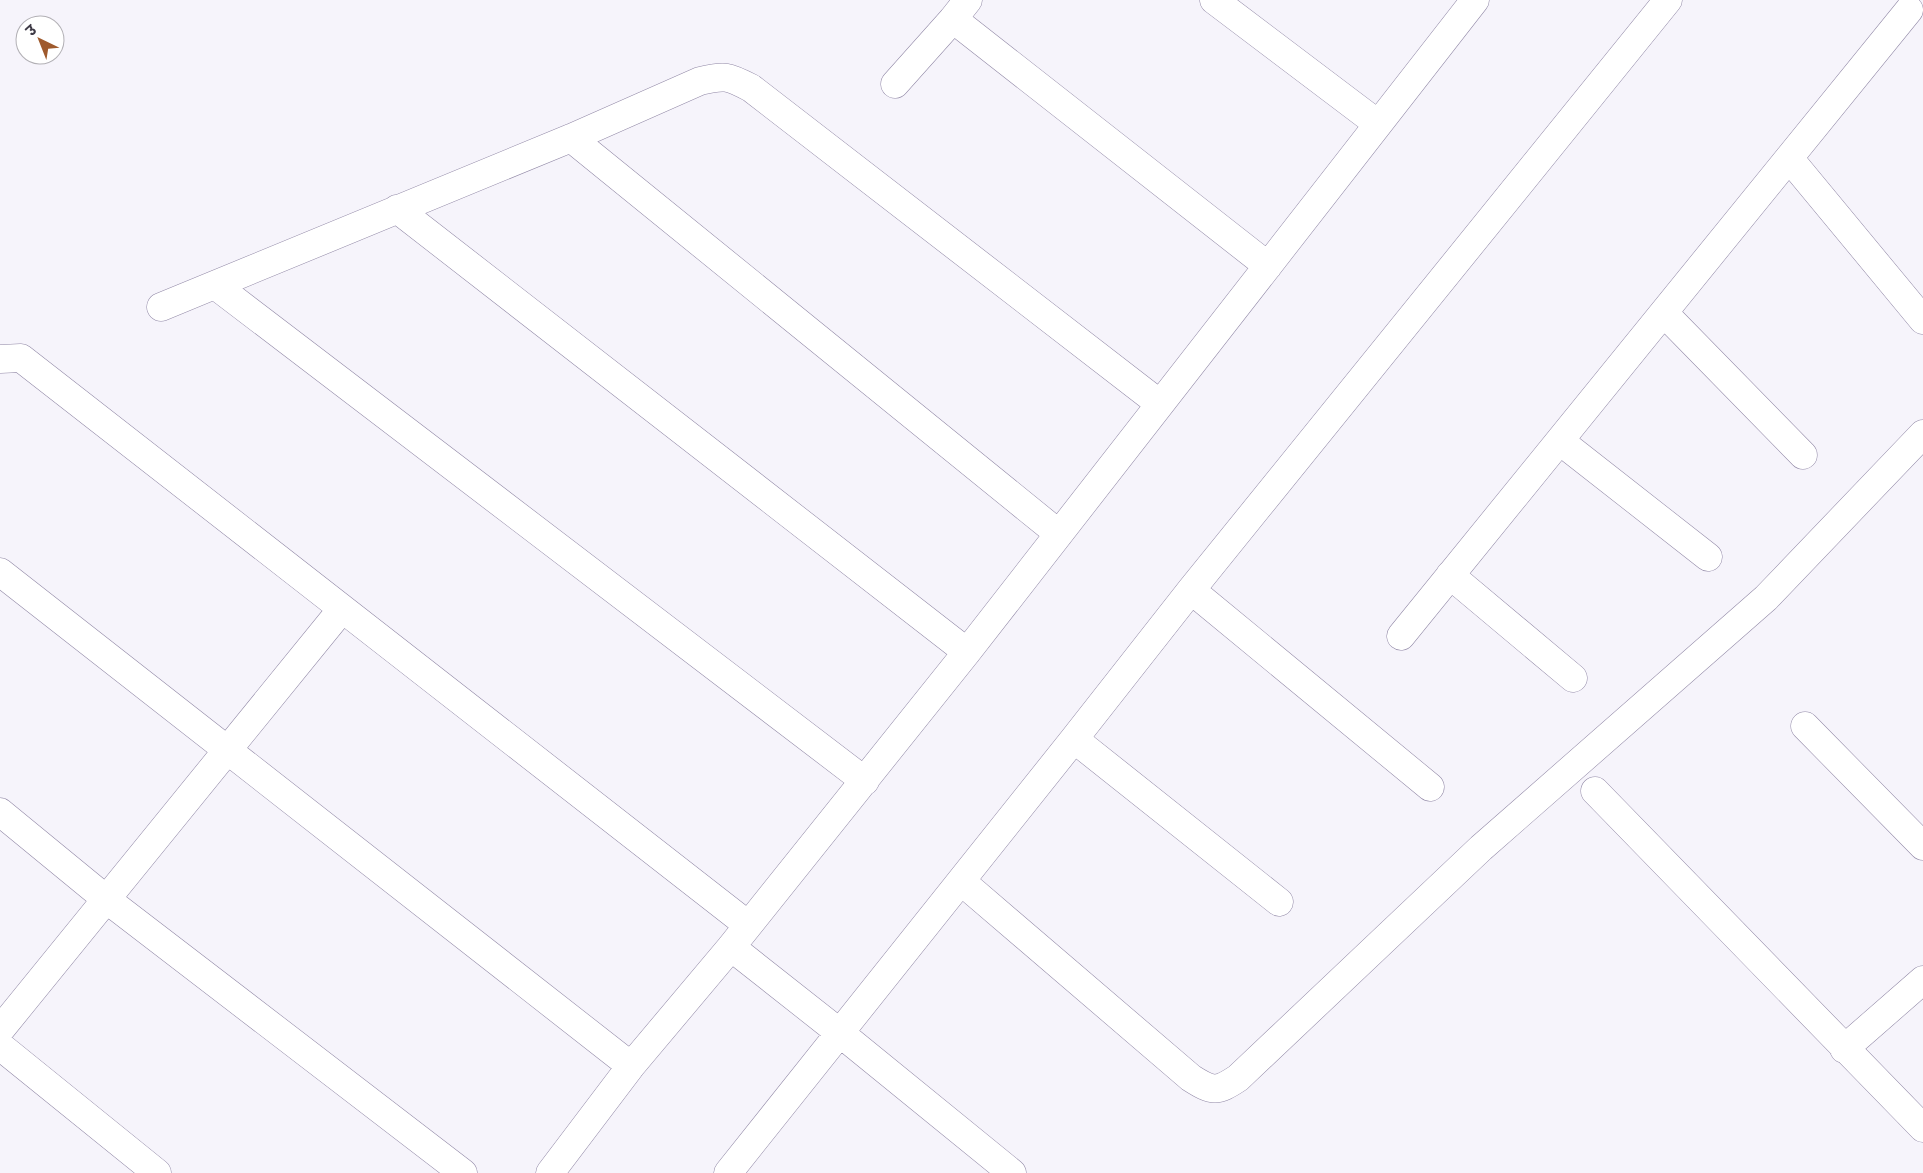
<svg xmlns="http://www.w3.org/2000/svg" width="1923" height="1173" font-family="Poppins,'Noto Sans Devanagari',sans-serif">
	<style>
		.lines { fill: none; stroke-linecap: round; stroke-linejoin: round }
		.minor-casing { stroke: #9188a6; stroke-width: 29 }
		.minor { stroke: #fff; stroke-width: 28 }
	</style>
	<rect width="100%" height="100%" fill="#f6f4fb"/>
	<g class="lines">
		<defs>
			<path id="minor" d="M968,0L953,19L1268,266
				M1214,0L1378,124
				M895,84L953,19
				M571,138L1059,534
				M1789,158L1923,320
				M397,209L967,652
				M215,285L865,781
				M161,307L571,138L700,81C725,75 728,76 751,88L1160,404
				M1664,313L1803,455
				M0,359L21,358L748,925
				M1560,441L1708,557
				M0,572L631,1066
				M1450,575L1573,678
				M1191,590L1430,787
				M1401,636L1909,10
				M1805,726L1923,846
				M1074,739L1279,902
				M1595,791L1923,1128
				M0,812L106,899L463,1173
				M961,881L1191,1078C1213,1092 1217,1092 1238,1078L1481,848L1766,598L1923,434
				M731,947L840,1033L1012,1173
				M0,1030L342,609
				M0,1046L157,1173
				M1844,1049L1923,980
				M550,1173L631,1066L731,947L967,652L1475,0
				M728,1173L1074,739L1191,590L1668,0"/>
		</defs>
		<use href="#minor" class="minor-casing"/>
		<use href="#minor" class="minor"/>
	</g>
	<g transform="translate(40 40) rotate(317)"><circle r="24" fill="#ffffff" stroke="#b2b0b5"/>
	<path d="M0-4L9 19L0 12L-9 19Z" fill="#9f5a2d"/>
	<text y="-8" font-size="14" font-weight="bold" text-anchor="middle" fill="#3e3a46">उ</text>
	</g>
</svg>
